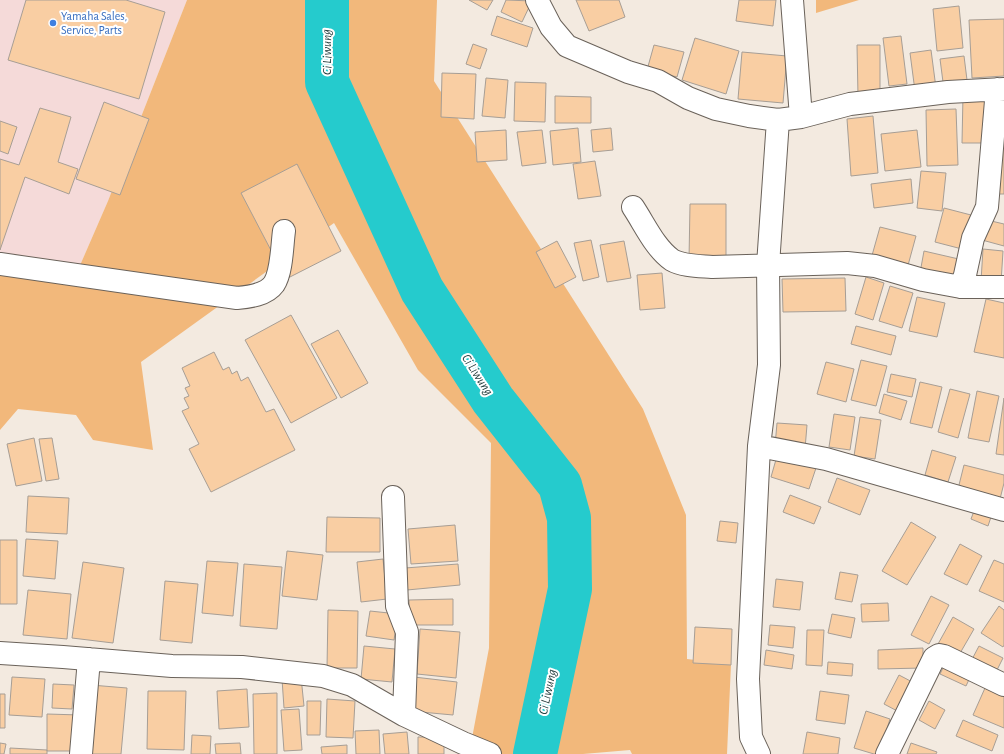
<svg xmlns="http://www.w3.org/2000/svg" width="1004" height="754" font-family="'Alegreya Sans',sans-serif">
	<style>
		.commercial { fill: #f5dad9 }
		.green { fill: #f2b87b }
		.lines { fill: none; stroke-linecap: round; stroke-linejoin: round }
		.river { stroke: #25cbcd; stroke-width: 44 }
		.building { fill: #f9cea3; stroke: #a79e95 }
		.minor-casing { stroke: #6a625a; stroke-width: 24 }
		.minor { stroke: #fff; stroke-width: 22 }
		.shop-dot { fill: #3f7fe0; stroke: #fff; stroke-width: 1.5 }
		.labels { text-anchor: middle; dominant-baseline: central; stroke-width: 4; stroke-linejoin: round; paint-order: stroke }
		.shop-label { font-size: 12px; fill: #366cbe; stroke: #fff; text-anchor: start }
		.water-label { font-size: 13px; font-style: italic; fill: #274040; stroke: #fff }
	</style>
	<rect width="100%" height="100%" fill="#f3eae0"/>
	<path class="commercial" d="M0,0H187L108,201L78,270L0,261Z"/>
	<path class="green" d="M187,0H437L434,81L643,409L686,515L687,659L731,664L727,754H632L630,750L583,754H469L489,648L491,443L418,370L334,223L141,362L153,450L93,440L76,415L18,409L0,430V261L78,270L108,201Z
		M816,0H859L816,13Z"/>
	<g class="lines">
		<path class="river" d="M327,0V82L422,290L493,400L560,485L569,518L570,589L535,754"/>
	</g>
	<path class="building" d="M26,0H126L165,12L139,99L8,60Z
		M469,0H493L487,10Z
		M506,0L532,1L522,22L501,12Z
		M576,0H619L625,17L589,31Z
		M739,0H776L773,26L736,21Z
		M959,6L963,48L937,51L933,9Z
		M497,16L533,28L527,47L491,35Z
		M1004,19V76L972,78L969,20Z
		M901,36L907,84L889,86L883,38Z
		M695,38L739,51L726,94L682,80Z
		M473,44L487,49L480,69L466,64Z
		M654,45L684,52L677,77L647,70Z
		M857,45H880V96H858Z
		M931,50L936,88L915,91L910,53Z
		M742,52L787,56L783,103L738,99Z
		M964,56L967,80L943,82L940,59Z
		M442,73L476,74L474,119L441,117Z
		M486,78L508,80L505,118L482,116Z
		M515,82L546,83L545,122L514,121Z
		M963,95H992L991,143H962Z
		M555,96L591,97V123H555Z
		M104,102L149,119L120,195L76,179Z
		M40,108L71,117L58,162L78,169L69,194L25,177L0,250V159L19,165Z
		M956,109L958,165L927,166L926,110Z
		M873,116L878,173L851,176L847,119Z
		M1004,116V194H995Z
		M0,121L17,127L8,154L0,151Z
		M578,128L581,162L553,165L550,131Z
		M611,128L613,150L593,152L591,130Z
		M506,130L507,160L477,162L475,132Z
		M542,130L546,163L522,166L517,132Z
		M917,130L921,167L885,171L881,134Z
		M595,161L601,196L578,199L573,164Z
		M297,164L341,251L286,279L241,193Z
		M921,171L946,173L942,211L917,208Z
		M911,179L913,203L874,208L871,184Z
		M690,204H726V261L689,260Z
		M944,208L971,215L962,249L935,242Z
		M987,220L1004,224V246L982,240Z
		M880,227L916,236L907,269L871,259Z
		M591,240L599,277L583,281L574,243Z
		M557,241L576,277L555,288L536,252Z
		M624,241L631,278L607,282L600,245Z
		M983,249L1003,251L1001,283L981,281Z
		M924,251L963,260L958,282L920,273Z
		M662,273L665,308L640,310L637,275Z
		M866,277L884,283L873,320L855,314Z
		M845,278L846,311L783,312L782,279Z
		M890,286L913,293L902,328L879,321Z
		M917,297L945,303L937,337L909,331Z
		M986,299L1004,303V358L974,352Z
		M291,315L337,398L291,423L245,340Z
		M856,326L896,336L891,355L851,344Z
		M338,330L368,383L341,398L311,344Z
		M214,352L223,370L229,367L232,374L237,371L241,381L248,377L266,412L274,409L295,450L211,492L189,449L199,444L182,411L189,408L184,398L189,396L185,388L190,386L182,368Z
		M861,360L887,366L876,406L851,400Z
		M826,362L854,369L846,402L817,394Z
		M891,374L916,379L912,397L887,392Z
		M920,382L942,387L932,428L910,423Z
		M950,389L970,394L958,438L938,432Z
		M977,391L999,396L989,442L968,438Z
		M884,394L907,401L901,420L879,413Z
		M1004,398V455L996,454Z
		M834,414L855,417L850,450L829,447Z
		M860,417L881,420L875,459L854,456Z
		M777,423L807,425L805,449L775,446Z
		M34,438L42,481L16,486L7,444Z
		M52,438L59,479L46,481L39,439Z
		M932,450L956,457L948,482L925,475Z
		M777,456L816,468L809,489L771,477Z
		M964,465L1004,475V483L999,503L957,493Z
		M837,478L870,490L860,515L828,502Z
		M790,495L821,507L814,524L783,512Z
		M28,496L69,498L67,534L26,532Z
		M974,511L991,517L988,526L971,519Z
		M327,517L380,518V552H326Z
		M720,521L738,523L736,543L717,541Z
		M911,522L936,537L907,585L882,571Z
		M455,525L458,561L411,564L408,529Z
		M26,539L58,541L55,579L23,576Z
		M0,540H17V604H0Z
		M960,544L982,556L967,585L944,574Z
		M287,551L323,555L317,600L282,596Z
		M383,559L387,599L361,602L357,562Z
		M994,560L1004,564V602L979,591Z
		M207,561L238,563L233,616L202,613Z
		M83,562L124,568L113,643L72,638Z
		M244,564L282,567L277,629L240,626Z
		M458,564L460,585L407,590L405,568Z
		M840,572L858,575L852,602L835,599Z
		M776,579L803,582L800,610L773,607Z
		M165,581L198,584L192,643L160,640Z
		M28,590L71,594L67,639L23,635Z
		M931,596L949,605L929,644L911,635Z
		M453,599V625H410L409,600Z
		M888,603L889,621L862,622L861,604Z
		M999,606L1004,610V645L1003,647L981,633Z
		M328,610L358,611L357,668H327Z
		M370,611L398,614L394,640L366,636Z
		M832,614L855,618L851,638L828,633Z
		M953,617L974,629L959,655L938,644Z
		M770,625L795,627L793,648L768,645Z
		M695,627L732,629L731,665L693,663Z
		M420,629L460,632L456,678L417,674Z
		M807,630H824L822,666L806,665Z
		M364,646L395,649L392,682L361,679Z
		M979,646L1003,658L993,678L969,665Z
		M923,648V668L878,669V650Z
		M766,650L794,655L792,669L764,665Z
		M947,660L973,671L966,686L940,674Z
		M828,662L853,664L852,676L827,674Z
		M899,675L918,685L903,714L884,704Z
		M12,677L45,679L42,717L9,715Z
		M301,677L304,706L284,708L282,679Z
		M414,677L457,682L453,715L410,711Z
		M53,684L74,685L72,709L52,708Z
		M91,685L127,688L121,754H84Z
		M985,688L1004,696V728L973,715Z
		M247,689L249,727L219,729L217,691Z
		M148,691H186L184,750L147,749Z
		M820,691L849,695L845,724L816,720Z
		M277,693V754H254L253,694Z
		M0,694H5V728H0Z
		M327,699L355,701L353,738L326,737Z
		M307,701H321L320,735H307Z
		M929,701L945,710L935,729L919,720Z
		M299,709L302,750L284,751L281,710Z
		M866,711L890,719L879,754H874L854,748Z
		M47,714L80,715V751H47Z
		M963,720L998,735L992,751L956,736Z
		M379,730L380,754H356L355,731Z
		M407,732L409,754H385L383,734Z
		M807,732L840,738L838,754H803Z
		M192,735L211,736L210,754H191Z
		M418,737H444V754H418Z
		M0,743L6,744L4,754H0Z
		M240,743L241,754H216L215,744Z
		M911,743L937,752L936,754H907Z
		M347,745V754H322L321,747Z
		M10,748L47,750V754H10Z"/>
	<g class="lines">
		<defs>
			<path id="minor" d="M537,0L551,27L567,46L628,72L658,81L688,98L716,109L749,116L778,120L801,117L850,104L948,92L1004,89
				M792,0L801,117
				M633,207C645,225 655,248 672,260C682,266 701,266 712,267L847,263L875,266L923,280L961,287H1004
				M0,264L237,298C249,297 266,295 274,284C282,272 282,245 284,231
				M961,287L965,275L973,238L987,207L997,89
				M759,446L826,459L1004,510
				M393,497L397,606L407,632L404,715
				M0,653L63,657L172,666L242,667L323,676L352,685L404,715L463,743L490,754
				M81,754L89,659
				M759,754L751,737L748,679L759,446L769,365L768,265L778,120
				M887,754L934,658L939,655L944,656L1004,685"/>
		</defs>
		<use href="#minor" class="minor-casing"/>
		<use href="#minor" class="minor"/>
	</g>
	<circle class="shop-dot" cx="53" cy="23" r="4"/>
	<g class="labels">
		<g class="shop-label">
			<text x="61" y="16">Yamaha Sales,<tspan x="61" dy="14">Service, Parts</tspan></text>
		</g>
		<g class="water-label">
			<text transform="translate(327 52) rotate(-90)">Ci Liwung</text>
			<text transform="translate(477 375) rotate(57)">Ci Liwung</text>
			<text transform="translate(548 692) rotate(-78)">Ci Liwung</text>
		</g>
	</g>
</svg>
